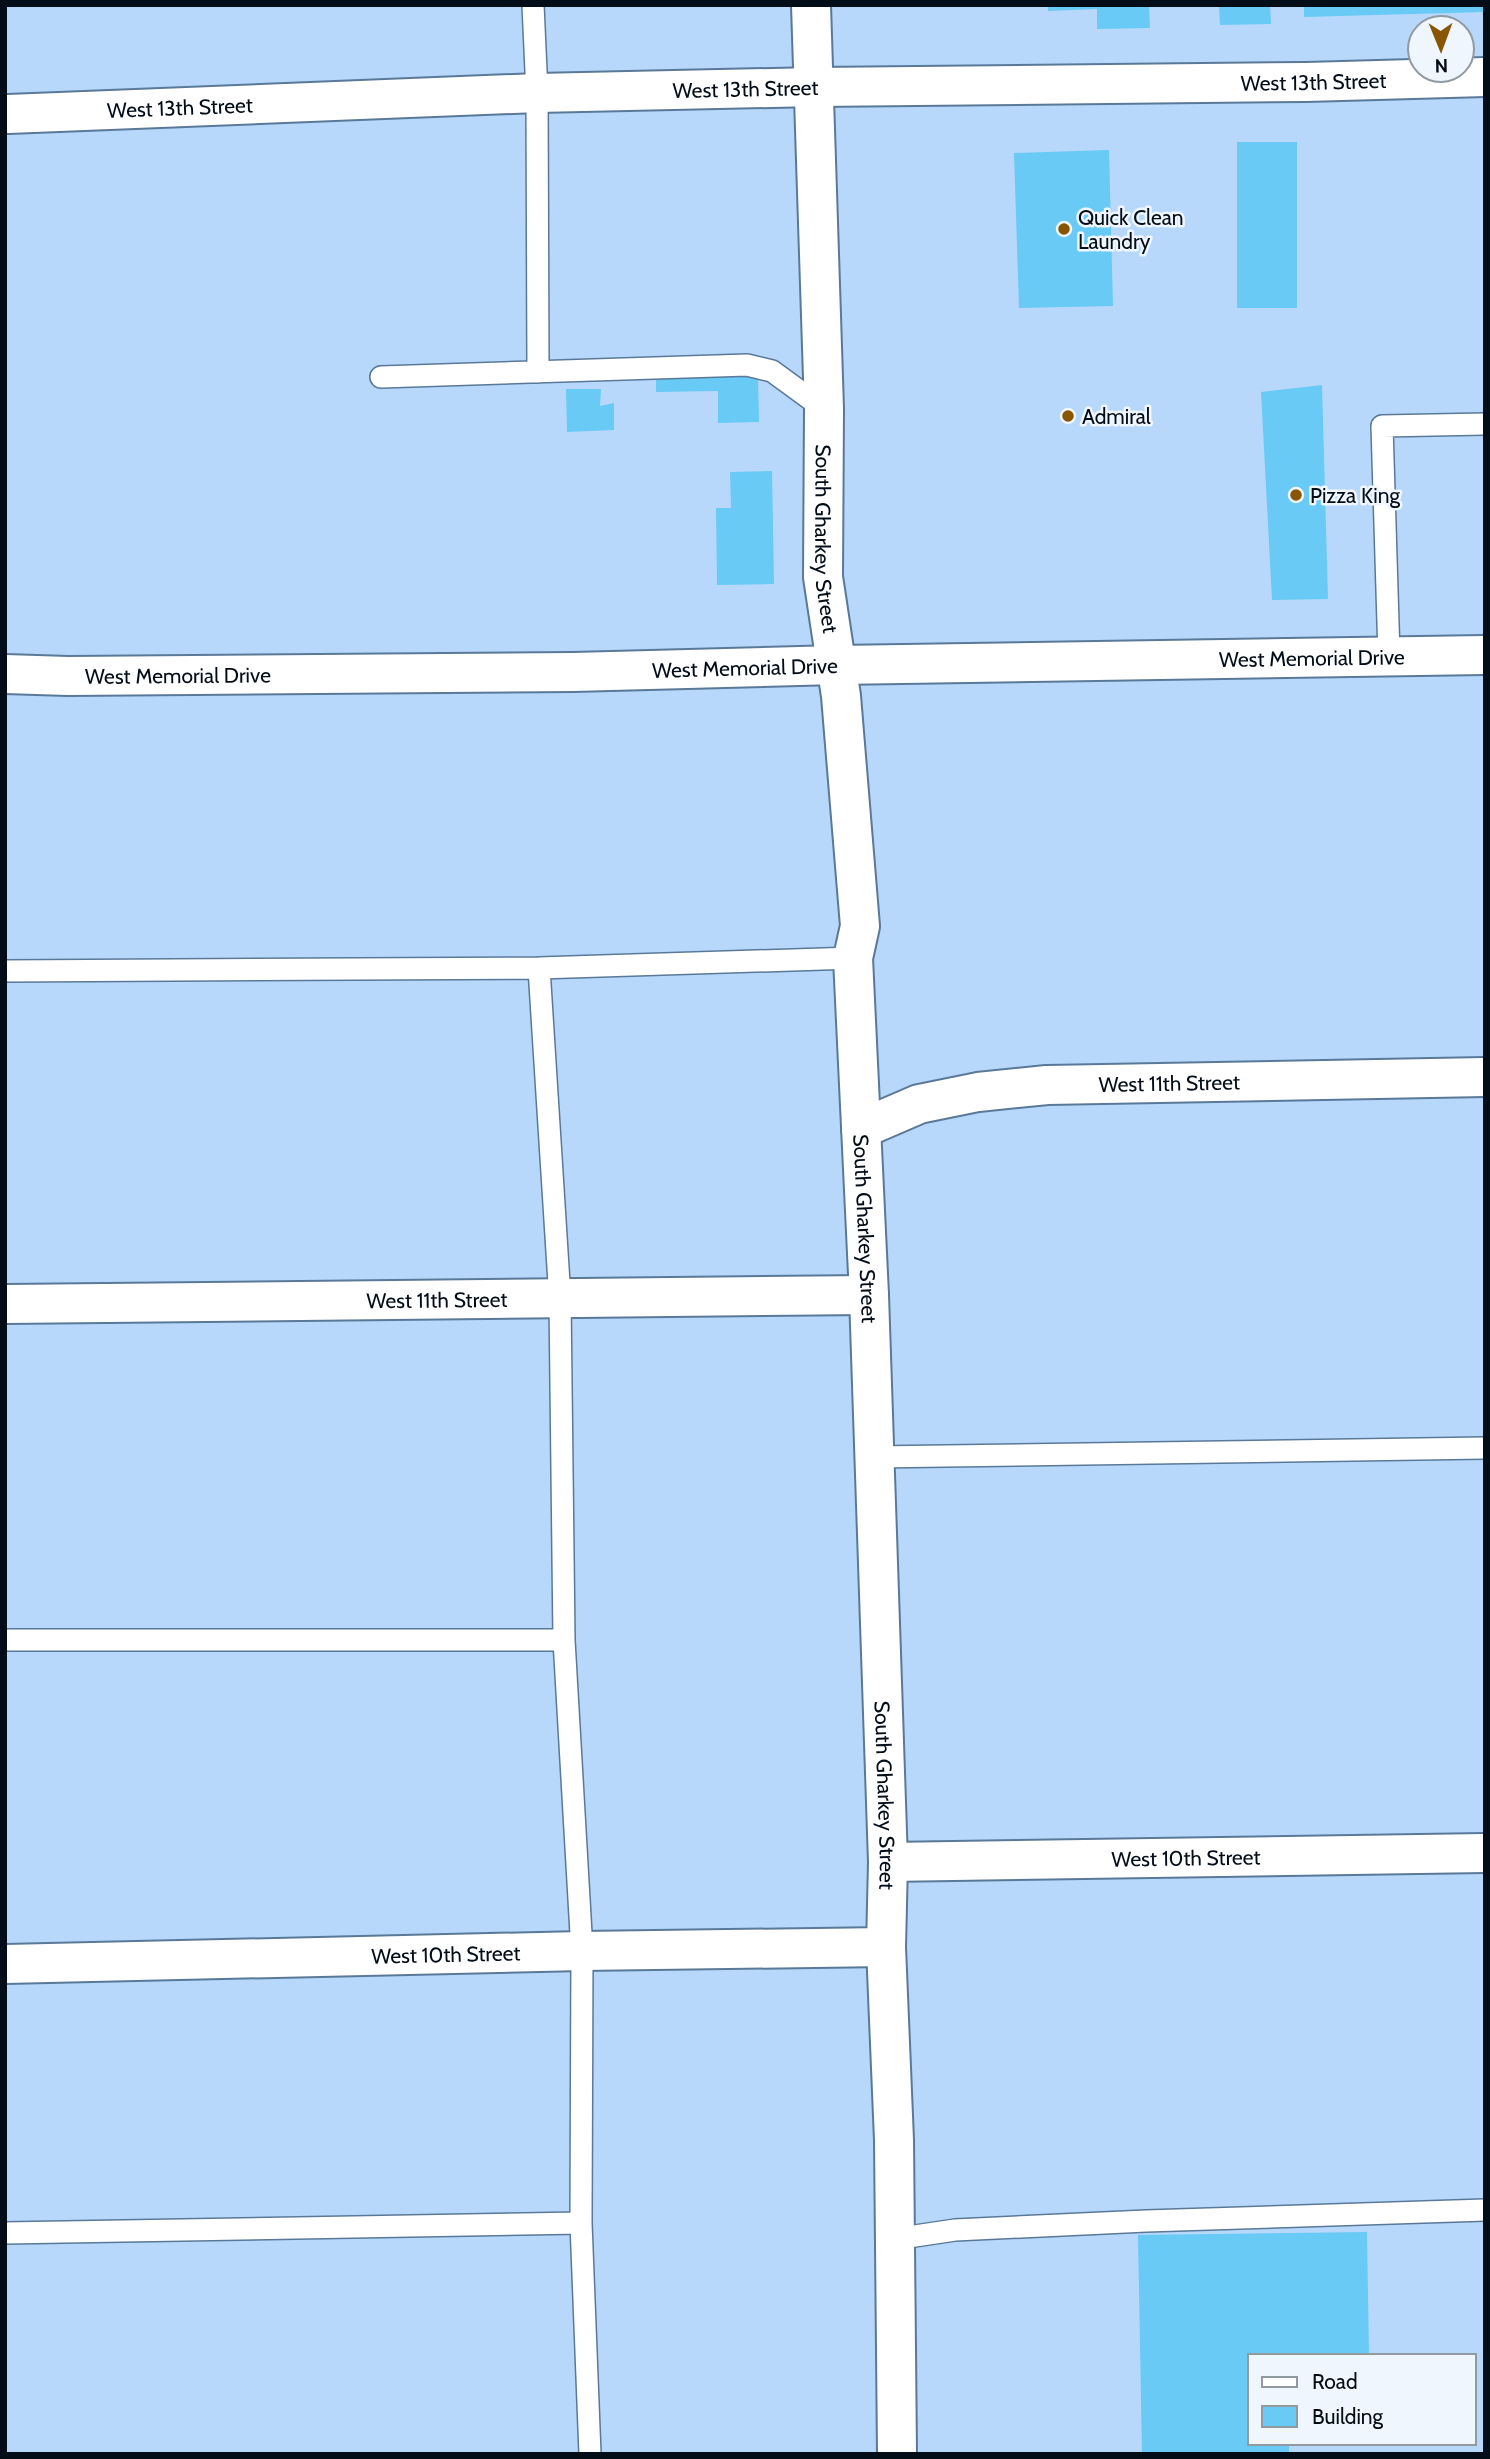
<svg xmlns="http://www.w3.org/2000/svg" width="1490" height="2459" font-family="Cabin,sans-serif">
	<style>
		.building { fill: #68caf5 }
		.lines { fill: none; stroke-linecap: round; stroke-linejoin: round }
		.lane-casing { stroke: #5a7998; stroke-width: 24 }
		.street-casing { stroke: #5a7998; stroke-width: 42 }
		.secondary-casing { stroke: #5a7998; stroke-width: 42 }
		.lane { stroke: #fff; stroke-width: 21 }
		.street { stroke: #fff; stroke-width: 38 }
		.secondary { stroke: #fff; stroke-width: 38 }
		.poi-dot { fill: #895500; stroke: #eff6fd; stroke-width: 2.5 }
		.labels { text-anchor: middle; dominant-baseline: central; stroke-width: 5; stroke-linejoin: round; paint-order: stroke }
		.street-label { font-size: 21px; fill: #030d18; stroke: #eff6fd }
		.poi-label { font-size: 21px; fill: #030d18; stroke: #eff6fd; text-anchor: start }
	</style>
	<rect width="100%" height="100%" fill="#b7d8fb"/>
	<path class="building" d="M1048,5H1149L1150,28L1097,29V9L1048,11Z
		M1219,5H1270L1271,24L1220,25Z
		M1304,5H1485V12L1304,17Z
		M1237,142H1297V308H1237Z
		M1109,150L1113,306L1019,308L1014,153Z
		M758,376L759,422L718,423V391L656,392V377Z
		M1322,385L1328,599L1272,600L1261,392Z
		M566,389H601L600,406L614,403V430L567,432Z
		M772,471L774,584L717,585L716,508H731L730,472Z
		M1367,2232L1369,2356H1250V2443H1289V2454H1142L1138,2235Z"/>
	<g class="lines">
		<defs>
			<path id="lane" d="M533,5L537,93L538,372
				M381,377L747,365L772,371L824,409
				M1389,656L1382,426L1485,424
				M5,971L539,968
				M874,1457L1485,1448
				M5,1640H564L582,1951L581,2223
				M564,1640L560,1299L539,968L853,958
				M5,2233L581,2223L590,2454
				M895,2239L955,2230L1146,2221L1485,2210"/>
			<g id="street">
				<path id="s1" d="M811,5L824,409L823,577L841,696L860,926L853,958L869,1295L888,1862L886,1947L894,2140L897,2454"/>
				<path id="s2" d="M8,114L537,93L815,87L1306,82L1485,77"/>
				<path id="s3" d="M861,1129L919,1104L978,1092L1047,1085L1485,1077"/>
				<path id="s4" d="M5,1304L869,1295"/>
				<path id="s5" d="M888,1862L1485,1853"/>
				<path id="s6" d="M5,1964L582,1951L886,1947"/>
			</g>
			<g id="secondary">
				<path id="s7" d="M5,674L68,676L573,672L837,665L1485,655"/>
			</g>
		</defs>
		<use href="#lane" class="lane-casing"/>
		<use href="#street" class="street-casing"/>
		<use href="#secondary" class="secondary-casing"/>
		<use href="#lane" class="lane"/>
		<use href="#street" class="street"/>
		<use href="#secondary" class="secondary"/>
	</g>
	<g class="poi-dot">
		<circle cx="1064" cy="229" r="7"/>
		<circle cx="1068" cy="416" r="7"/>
		<circle cx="1296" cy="495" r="7"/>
	</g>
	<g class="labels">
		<g class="street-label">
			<text stroke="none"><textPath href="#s2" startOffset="1306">West 13th Street</textPath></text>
			<text stroke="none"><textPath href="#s2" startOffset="738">West 13th Street</textPath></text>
			<text stroke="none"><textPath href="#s2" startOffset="172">West 13th Street</textPath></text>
			<text stroke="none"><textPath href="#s1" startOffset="534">South Gharkey Street</textPath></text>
			<text stroke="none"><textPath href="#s7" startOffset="1307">West Memorial Drive</textPath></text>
			<text stroke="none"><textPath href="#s7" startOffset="740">West Memorial Drive</textPath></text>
			<text stroke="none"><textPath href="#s7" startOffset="173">West Memorial Drive</textPath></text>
			<text stroke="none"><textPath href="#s3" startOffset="315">West 11th Street</textPath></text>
			<text stroke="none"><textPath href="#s1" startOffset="1227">South Gharkey Street</textPath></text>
			<text stroke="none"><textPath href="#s4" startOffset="432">West 11th Street</textPath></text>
			<text stroke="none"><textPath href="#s1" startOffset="1794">South Gharkey Street</textPath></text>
			<text stroke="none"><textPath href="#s5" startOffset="298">West 10th Street</textPath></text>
			<text stroke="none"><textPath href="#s6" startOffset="441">West 10th Street</textPath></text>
		</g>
		<g class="poi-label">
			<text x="1078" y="217">Quick Clean<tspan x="1078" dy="24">Laundry</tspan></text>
			<text x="1082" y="416">Admiral</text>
			<text x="1310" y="495">Pizza King</text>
		</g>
	</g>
	<rect width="1490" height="2459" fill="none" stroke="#030d18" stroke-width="14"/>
	<rect x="1248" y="2354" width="228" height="91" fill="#eff6fd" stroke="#9199a1" stroke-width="2"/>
	<rect x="1262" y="2377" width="35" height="10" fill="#ffffff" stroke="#9199a1" stroke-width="2"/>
	<text x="1312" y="2389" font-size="21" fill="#030d18">Road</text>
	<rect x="1262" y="2406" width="35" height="21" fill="#68caf5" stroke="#9199a1" stroke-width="2"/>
	<text x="1312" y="2424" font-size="21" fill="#030d18">Building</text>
	<g transform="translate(1441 49) rotate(179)"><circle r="33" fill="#eff6fd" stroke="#9199a1" stroke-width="2"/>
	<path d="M0-5L12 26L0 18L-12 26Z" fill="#895500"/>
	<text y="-10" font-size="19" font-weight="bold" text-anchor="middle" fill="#030d18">N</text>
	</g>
</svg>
